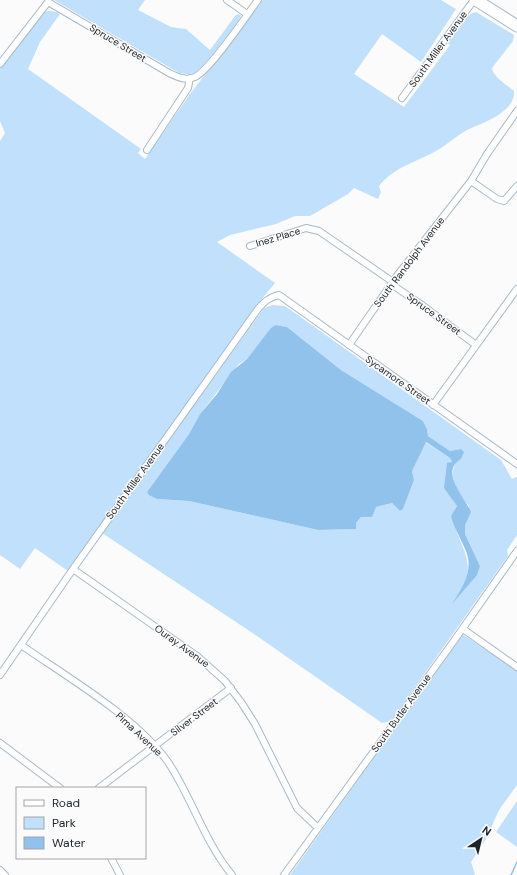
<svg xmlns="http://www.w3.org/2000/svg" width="517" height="875" font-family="'DM Sans',sans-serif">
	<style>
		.green { fill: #c0e0fb; fill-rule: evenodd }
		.water { fill: #91c2eb }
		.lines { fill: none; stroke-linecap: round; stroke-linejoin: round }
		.stream { stroke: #91c2eb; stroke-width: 1.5 }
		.minor-casing { stroke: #a7baca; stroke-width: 8 }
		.trunk-casing { stroke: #a7baca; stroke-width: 13 }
		.minor { stroke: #fff; stroke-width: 6 }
		.trunk { stroke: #fff; stroke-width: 11 }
		.labels { text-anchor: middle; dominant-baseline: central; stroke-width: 3; stroke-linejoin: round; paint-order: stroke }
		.street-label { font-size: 10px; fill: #1c2329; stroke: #fbfbfb }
	</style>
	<rect width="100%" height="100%" fill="#fbfbfb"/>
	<path class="green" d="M54,0H145L138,10L171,27L186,29L210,50L235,16L238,14L241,15C238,24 205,65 197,71C192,75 185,74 179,73Z
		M263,0H441L456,9L421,62L382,34L354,74L404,107L450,45L446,42C452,34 466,13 476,12L514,35L513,41L492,68C493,77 507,85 514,91C516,112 482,123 467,130C456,136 447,145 436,151C416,162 394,167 379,186L381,192L378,199L354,188L348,194L310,216H295L276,224L230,235L217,242L275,283L255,307L68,571L35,548L20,569L0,555V141L5,133L0,121V69L44,12C49,10 55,11 60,14L40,42L28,69L141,149L138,153L145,159L190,94Z
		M273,305L285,306L501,460L512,479L517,477V535L507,550L508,556L391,721L382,723L254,634L102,533L264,308ZM276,325L287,327L341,370L423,421L427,429L428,436L450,451L461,449C459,456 456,461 454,467C449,481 461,496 469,506L465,525V534L480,566L454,601C459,593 465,585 467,576C473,550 444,525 457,506L453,500L450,463L452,462L450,458L425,442L412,471L414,480L403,509L400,511L392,503L376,507C373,512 368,518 361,517L356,523V529L318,530L189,501L157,499L147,492L189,434L200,414L239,364L247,359Z
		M462,634L517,670V785L499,810L486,839L471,862L475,875H290Z
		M517,801V847L496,832Z"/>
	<path class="water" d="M276,325L287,327L341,370L423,421L427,429L428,436L450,451L461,449L464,452L461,459C439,472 465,497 471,512L465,525V534L480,566L477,575L452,604C462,588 474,571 466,551C461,539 454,528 451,516L457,506L444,488L447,463L452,462L450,458L426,442L412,471L414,480L403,509L400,511L392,503L376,507L372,517H361L356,523V529L318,530L189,501L157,499L149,495L147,492L189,434L200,414L217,394L231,372L247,359L271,328Z"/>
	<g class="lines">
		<path class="stream" d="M511,875L517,862"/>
		<defs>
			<path id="minor" d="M227,0L247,14
				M0,64L48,2L169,73C178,77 185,81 195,77C210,70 247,15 258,0
				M402,98L474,0
				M147,150L188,88L190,78
				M471,181L497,199L504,201L517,186
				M250,246L306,228L319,231L393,282
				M391,284L419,303L476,345
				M349,345L396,277L471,181L487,154L517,111
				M433,405L517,289
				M73,569L197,656L225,681L241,702L255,724L297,808L318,828
				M463,629L517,667
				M21,645C67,677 136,717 168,762C192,798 204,841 232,875
				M0,675L73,569L258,309C264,302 269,297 279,295L517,464
				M0,743L60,788
				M99,788L231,688
				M111,858L120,875
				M0,870L5,875
				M284,875L451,645L517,551"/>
			<path id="trunk" d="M476,0L517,26"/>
		</defs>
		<use href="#minor" class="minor-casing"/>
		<use href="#trunk" class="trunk-casing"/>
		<use href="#minor" class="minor"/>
		<use href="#trunk" class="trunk"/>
	</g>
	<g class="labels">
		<g class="street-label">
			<text transform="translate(118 43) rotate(31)">Spruce Street</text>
			<text transform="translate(438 49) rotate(-54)">South Miller Avenue</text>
			<text transform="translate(278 237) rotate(-17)">Inez Place</text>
			<text transform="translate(409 262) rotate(-53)">South Randolph Avenue</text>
			<text transform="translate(434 314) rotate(36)">Spruce Street</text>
			<text transform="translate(398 380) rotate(35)">Sycamore Street</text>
			<text transform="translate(135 481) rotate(-54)">South Miller Avenue</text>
			<text transform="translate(182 646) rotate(36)">Ouray Avenue</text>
			<text transform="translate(401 713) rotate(-54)">South Butler Avenue</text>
			<text transform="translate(194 717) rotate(-37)">Silver Street</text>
			<text transform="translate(139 734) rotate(43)">Pima Avenue</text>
		</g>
	</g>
	<rect x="16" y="787" width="130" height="72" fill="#fbfbfb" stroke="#a2a5a7"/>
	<rect x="24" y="800" width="20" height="6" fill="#ffffff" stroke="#a2a5a7"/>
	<text x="52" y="807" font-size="12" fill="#1c2329">Road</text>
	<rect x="24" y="817" width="20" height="12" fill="#c0e0fb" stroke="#a2a5a7"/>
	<text x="52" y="827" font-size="12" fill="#1c2329">Park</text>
	<rect x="24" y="837" width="20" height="12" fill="#91c2eb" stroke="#a2a5a7"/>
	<text x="52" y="847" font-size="12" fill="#1c2329">Water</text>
	<g transform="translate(481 839) rotate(35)" stroke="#fbfbfb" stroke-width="3" paint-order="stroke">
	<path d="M0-3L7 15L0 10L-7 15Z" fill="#1c2329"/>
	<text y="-6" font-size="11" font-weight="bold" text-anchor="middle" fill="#1c2329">N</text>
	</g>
</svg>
